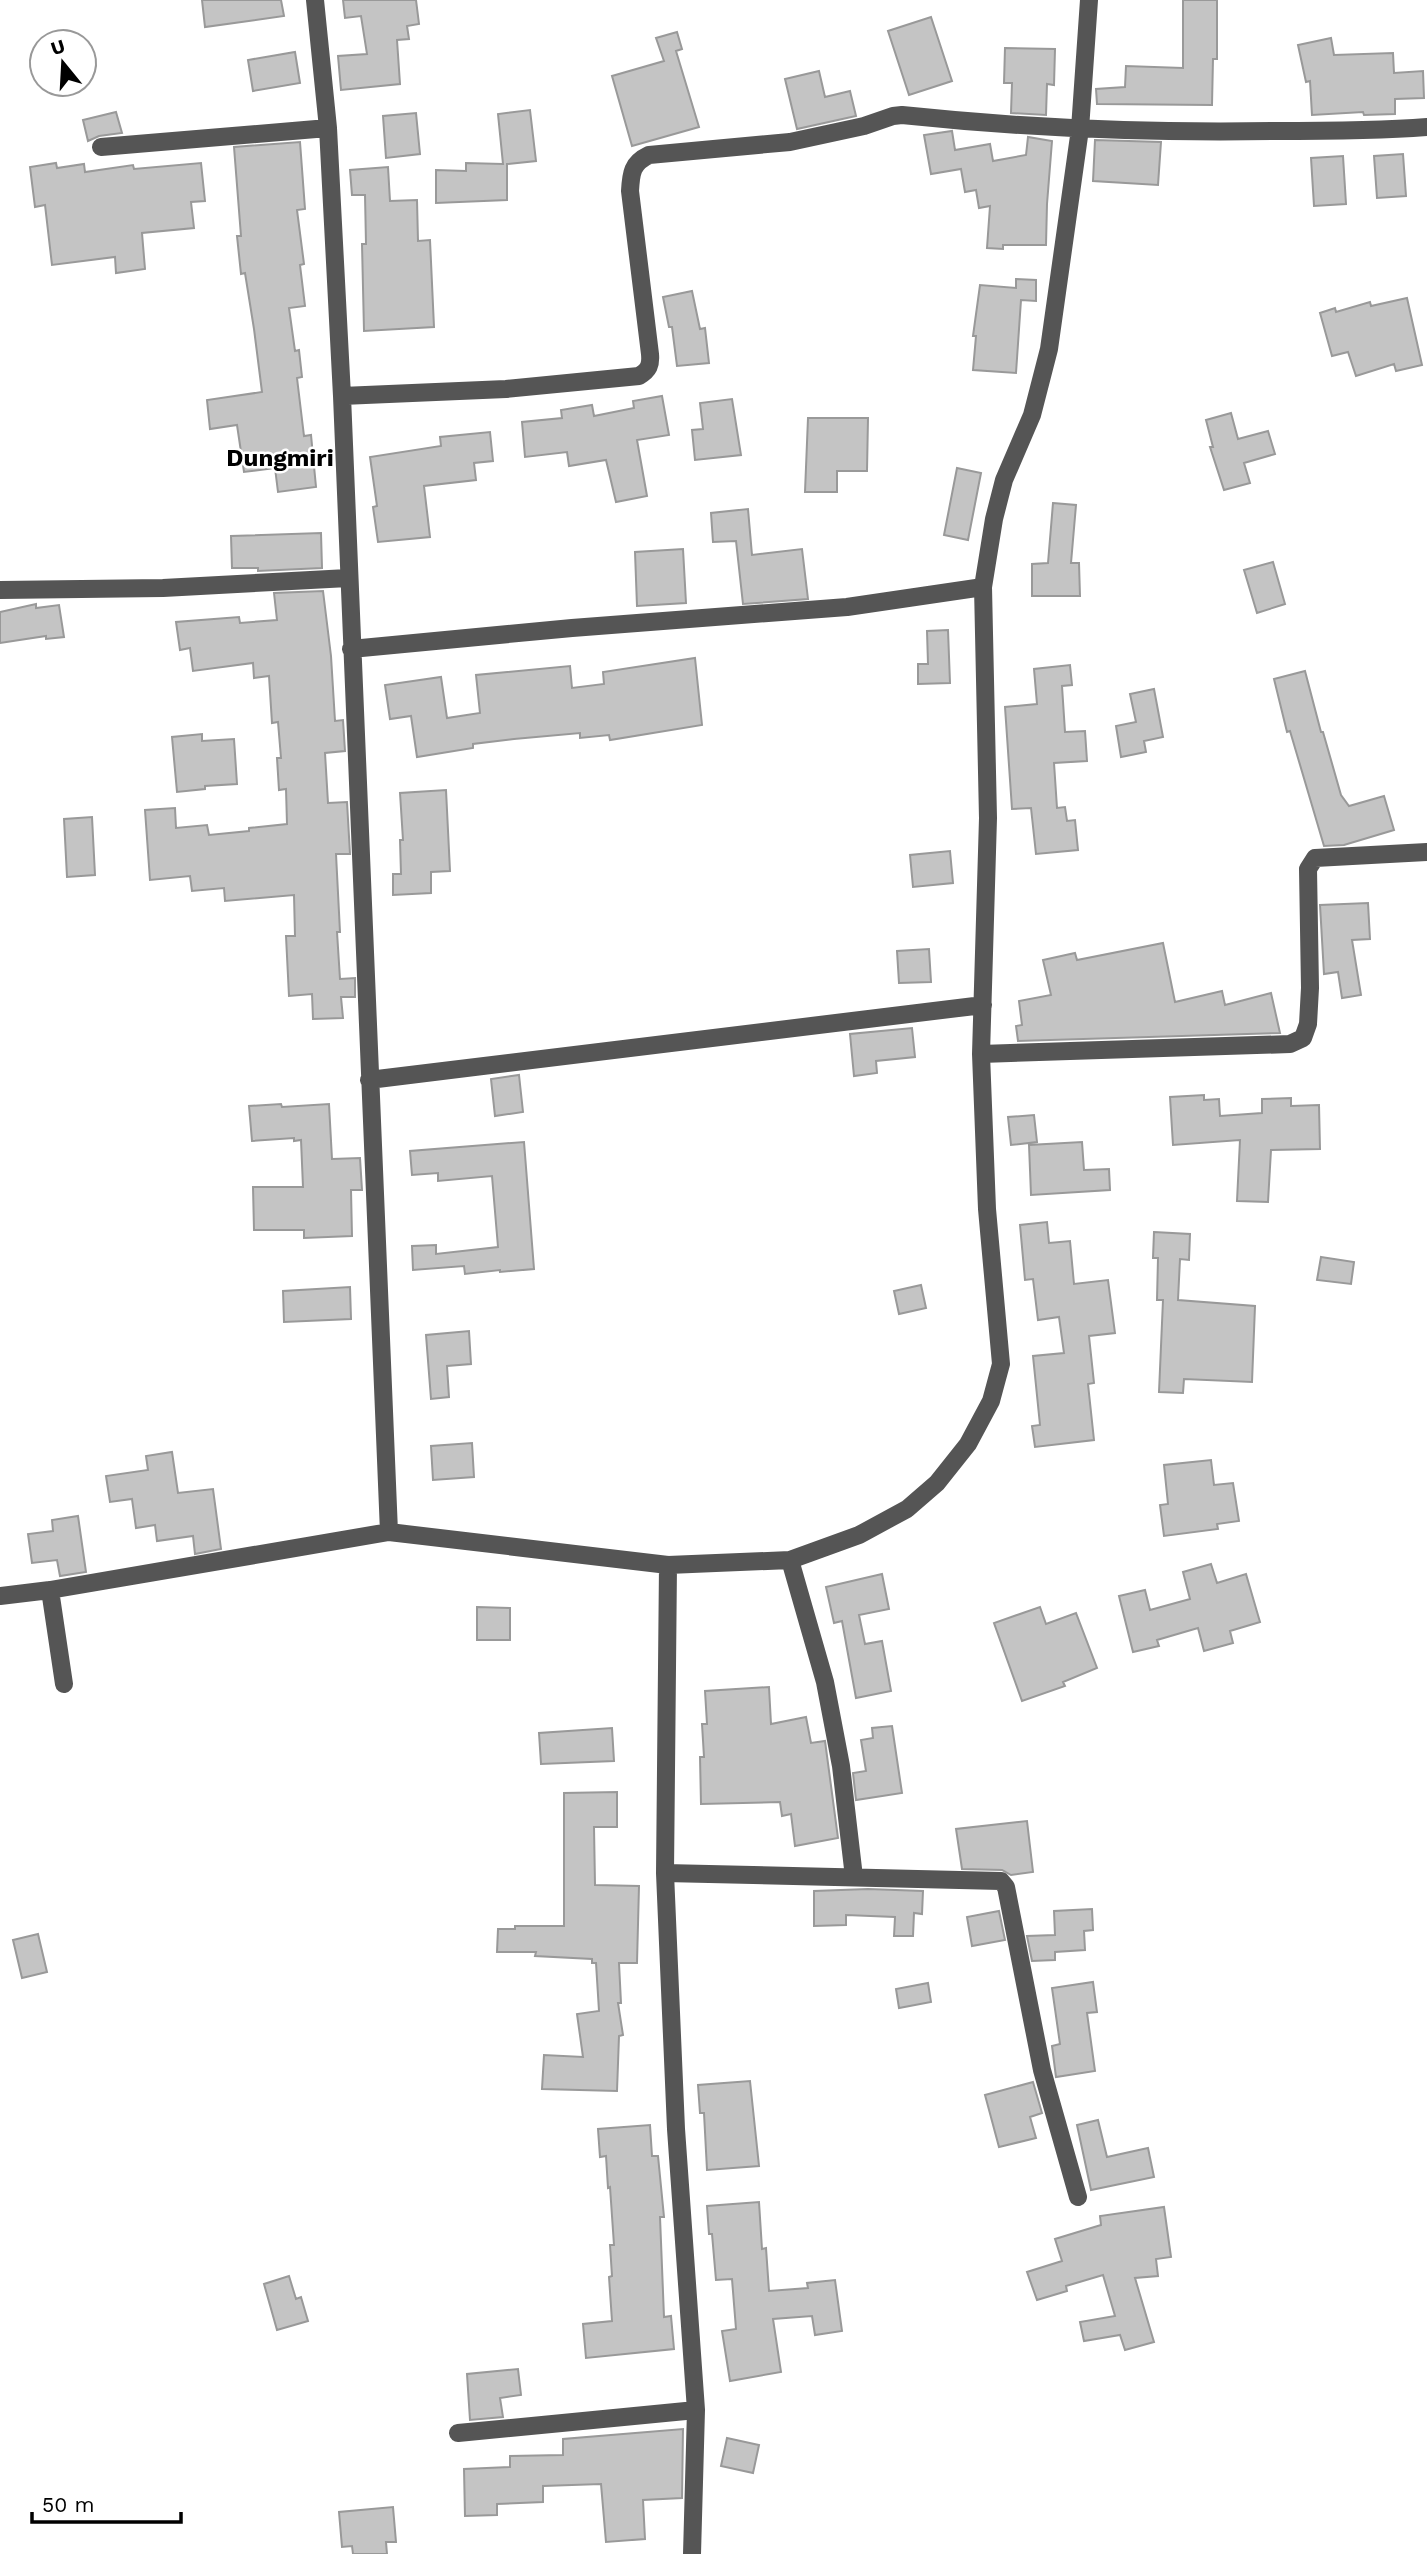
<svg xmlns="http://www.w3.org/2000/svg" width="1427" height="2554" font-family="'Work Sans',sans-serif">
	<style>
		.building { fill: #c4c4c4; stroke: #999; stroke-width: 2 }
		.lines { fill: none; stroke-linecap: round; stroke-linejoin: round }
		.minor { stroke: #555; stroke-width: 18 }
		.labels { text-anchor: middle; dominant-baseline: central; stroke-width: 5; stroke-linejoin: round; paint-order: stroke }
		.quarter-label { font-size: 24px; font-weight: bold; fill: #000; stroke: #fff }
	</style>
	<rect width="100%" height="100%" fill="#fff"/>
	<path class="building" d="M202,0H281L284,16L205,27Z
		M343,0H416L419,24L407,26L409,39L397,40L400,84L341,90L338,56L367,54L361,16L345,18Z
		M1183,0H1217V59H1213L1212,105L1097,104L1096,89L1125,87L1126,66L1183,68Z
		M931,17L952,81L909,95L888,31Z
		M677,32L682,49L676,51L699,127L632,146L612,76L664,61L656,38Z
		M1331,38L1334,55L1393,53L1394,73L1423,71L1424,98L1395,99V114L1364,115L1363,112L1312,115L1310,81L1306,82L1298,45Z
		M1005,48L1055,49L1054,85L1047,84L1046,115L1011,113L1012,83H1004Z
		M295,52L300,83L253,91L248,60Z
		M819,71L825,97L850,91L856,116L797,129L785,79Z
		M530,110L536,161L507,164V200L436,203V170L466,171V163L503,164L498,114Z
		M116,112L122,133L99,136L88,141L83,120Z
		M416,113L420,154L386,158L383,116Z
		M952,131L955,150L990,144L993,161L1026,155L1028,137L1052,141L1047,204L1046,245H1003V249L987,248L990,206L979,208L976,190L965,192L961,169L931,174L924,135Z
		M1095,140L1161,142L1158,185L1093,181Z
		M300,142L305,209L297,210L304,264L300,265L305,306L289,308L295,351L299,350L302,377L297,378L304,436L311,435L316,487L278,492L275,468L244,472L237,425L210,429L207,400L262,392L254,329L245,273L241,274L237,236H241L234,147Z
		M1403,154L1406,196L1377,198L1374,156Z
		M1343,156L1346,204L1314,206L1311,158Z
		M56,163L57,168L84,164L85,172L133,165L134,169L201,163L205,201L191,202L194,228L142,233L145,269L116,273L115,257L52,265L45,205L35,207L30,167Z
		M388,167L390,201L417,200L418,241L430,240L434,327L364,331L362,244H366L365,195H352L350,170Z
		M1016,279L1036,280V301L1021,300L1016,373L973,370L976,336H973L980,285L1016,288Z
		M692,291L700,329L705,328L709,363L677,366L672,327H669L663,297Z
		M1407,298L1422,365L1396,371L1394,364L1356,376L1348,352L1332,356L1320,313L1335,308L1336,312L1370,302L1371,306Z
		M662,396L669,435L637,440L647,496L616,502L606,460L569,466L567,452L525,457L522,422L562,418L561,410L592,405L594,416L634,408L633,401Z
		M732,399L741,455L695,460L692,430L703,429L700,403Z
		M1231,413L1238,439L1268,431L1275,454L1244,463L1250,483L1224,490L1210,447H1213L1206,420Z
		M808,418H868L867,471H837V492H805Z
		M490,432L493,461L474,463L476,480L424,486L430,537L378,542L373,507L377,506L370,457L441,446L440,437Z
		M957,468L981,473L968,540L944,535Z
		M1053,503L1076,505L1071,563H1079L1080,596H1032V564L1048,563Z
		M748,509L752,555L802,549L808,599L743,604L736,541L713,542L711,513Z
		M321,533L322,568L258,571V568H232L231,536Z
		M683,549L686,603L637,606L635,552Z
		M1273,562L1285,604L1257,613L1244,570Z
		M323,591L331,656L335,721L343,720L345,751L325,753L328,803L347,802L350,854H336L340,932H337L340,979L355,978V997H341L343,1018L313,1019L312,994L289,996L286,936H295L294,895L225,901L224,888L192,891L190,876L150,880L145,810L175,808L176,828L207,825L209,835L249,831V828L287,824L286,789L279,790L277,758H281L278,722L272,723L269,676L254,678L253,663L193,671L190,648L180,650L176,622L239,617L240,623L277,620L274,593Z
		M36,604V608L59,605L64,637L46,639V636L0,643V612Z
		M948,630L950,683L918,684V664H928L927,631Z
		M695,658L702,725L610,740L609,735L580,738V733L514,739L473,744V748L417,757L411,716L390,719L385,685L441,677L447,718L480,713L476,675L570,666L572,688L604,684L603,672Z
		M1070,665L1072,685L1062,686L1065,732L1085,731L1087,761L1054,763L1057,808L1065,807L1067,821L1075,820L1078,850L1036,854L1031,808L1012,809L1005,707L1037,704L1034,669Z
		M1305,671L1321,732H1323L1341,795L1349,806L1384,796L1394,830L1344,845L1324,846L1290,731L1287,732L1274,679Z
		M1154,689L1163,737L1144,741L1146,752L1121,757L1116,726L1136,722L1130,694Z
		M202,734V741L234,739L237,784L205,786V789L177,792L172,737Z
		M446,790L450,871L431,872V893L393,895V874H401L400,840H403L400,793Z
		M92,817L95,875L67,877L64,819Z
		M950,851L953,883L913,887L910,855Z
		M1368,903L1370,939L1352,940L1361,995L1342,998L1338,972L1324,974L1320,905Z
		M1163,943L1175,1002L1222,991L1225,1005L1271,993L1280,1033L1018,1041L1016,1026L1022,1025L1019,1001L1051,995L1043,960L1075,953L1077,960Z
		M929,949L931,982L899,983L897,951Z
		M912,1028L915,1057L876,1061L877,1073L854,1076L850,1034Z
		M519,1075L523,1112L495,1116L491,1079Z
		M1204,1095V1100L1219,1099L1220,1116L1262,1113V1099L1291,1098V1106L1319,1105L1320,1149L1271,1150L1268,1202L1237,1201L1240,1140L1173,1145L1170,1097Z
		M281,1104L282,1107L329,1104L332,1159L360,1158L362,1190H351L352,1236L304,1238V1230H254L253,1187H303L301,1140L294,1141V1138L252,1141L249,1106Z
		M1034,1115L1037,1142L1011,1145L1008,1117Z
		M524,1142L534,1269L500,1272V1270L465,1274L464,1266L413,1270L412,1246L436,1245V1254L498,1247L492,1176L438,1181V1173L412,1175L410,1151Z
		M1082,1142L1084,1170L1109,1169L1110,1190L1031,1195L1029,1145Z
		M1047,1222L1049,1243L1070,1241L1074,1284L1108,1280L1115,1333L1089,1336L1094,1383L1088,1384L1094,1440L1035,1447L1032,1426L1040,1425L1033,1356L1064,1353L1059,1317L1038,1320L1033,1279L1025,1280L1020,1225Z
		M1154,1232L1190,1234L1189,1260L1180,1259L1178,1300L1255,1306L1252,1382L1184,1379L1183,1393L1159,1392L1163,1300H1157L1158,1258H1153Z
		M1321,1257L1354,1262L1351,1284L1317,1280Z
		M921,1285L926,1308L899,1314L894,1291Z
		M350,1287L351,1319L284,1322L283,1291Z
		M469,1331L471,1364L447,1366L449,1397L431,1399L426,1335Z
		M472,1443L474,1477L433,1480L431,1446Z
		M172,1452L178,1493L213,1489L221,1549L195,1554L193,1536L157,1541L155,1525L136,1528L132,1499L110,1502L106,1476L148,1470L146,1456Z
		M1211,1460L1214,1485L1233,1483L1239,1521L1217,1524L1218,1529L1164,1536L1160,1505L1168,1504L1164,1465Z
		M78,1516L86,1572L60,1576L57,1560L32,1563L28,1534L53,1531L52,1520Z
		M1211,1564L1217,1583L1246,1574L1260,1622L1230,1631L1233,1643L1204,1651L1198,1628L1157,1640L1159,1646L1133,1652L1119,1596L1145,1590L1150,1610L1190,1599L1183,1572Z
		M882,1574L889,1609L859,1615L865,1644L882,1641L891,1691L856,1698L842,1621L834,1623L826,1587Z
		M477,1607L510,1608V1640H477Z
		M1040,1607L1046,1624L1076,1613L1097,1668L1063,1682L1065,1686L1022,1701L994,1623Z
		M769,1687L771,1724L806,1717L811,1743L825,1741L838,1838L795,1846L791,1814L782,1816L780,1802L701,1804L700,1757H704L702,1724H707L705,1691Z
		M892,1726L902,1793L856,1800L853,1773L866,1771L861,1740L873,1738L872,1728Z
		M612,1728L614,1761L541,1764L539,1733Z
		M617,1792V1827H594L595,1885L639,1886L637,1963H619L621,2003H618L623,2035L619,2036L617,2091L542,2089L544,2055L583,2057L577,2014L599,2011L596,1963H592V1959L535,1956L536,1952H497L498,1929H515V1926H564V1793Z
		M1027,1821L1033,1872L1011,1875L1002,1870L962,1869L956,1829Z
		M868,1889L923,1891L922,1914L914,1913L913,1936H894L895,1917L846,1915V1925L814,1926V1891Z
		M1092,1909L1093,1930L1084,1931L1085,1950L1055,1952V1960L1032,1961L1027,1936L1055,1935L1054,1911Z
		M999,1911L1005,1940L972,1946L967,1917Z
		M38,1934L47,1972L22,1978L13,1940Z
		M1093,1982L1097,2012L1087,2013L1095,2071L1056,2077L1052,2046L1060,2044L1052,1988Z
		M928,1983L931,2002L899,2008L896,1989Z
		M750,2081L759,2166L707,2170L704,2113H700L698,2085Z
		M1033,2082L1042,2113L1030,2117L1036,2138L999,2147L985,2095Z
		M1098,2120L1107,2157L1148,2148L1154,2177L1091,2190L1077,2125Z
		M650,2125L652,2156H658L664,2217H660L664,2317L671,2316L674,2349L586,2358L583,2324L612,2321L609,2277L612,2276L610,2245H614L610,2187L608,2188L606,2156L600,2157L598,2129Z
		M759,2202L762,2249L766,2248L769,2291L808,2288L807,2283L835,2280L842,2331L815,2335L812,2316L773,2319L781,2372L730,2381L722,2331L736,2329L732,2279L716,2280L712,2234H709L707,2206Z
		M1164,2207L1171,2257L1156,2259L1158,2276L1135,2278L1154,2342L1125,2350L1120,2335L1084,2341L1080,2322L1115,2316L1103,2275L1066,2286L1067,2291L1037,2300L1027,2272L1062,2261L1055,2239L1101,2225L1100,2216Z
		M289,2276L296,2299L301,2297L308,2321L277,2330L264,2284Z
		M518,2369L521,2395L500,2398L503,2417L470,2420L467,2374Z
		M683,2429L682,2498L643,2500L645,2539L606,2542L601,2484L543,2486V2502L497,2504V2515L465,2516L464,2469L510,2467V2456L563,2455V2439Z
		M727,2438L759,2445L753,2473L721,2466Z
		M393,2507L396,2542H386L387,2554H353L352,2546L342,2547L339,2512Z"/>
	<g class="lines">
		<path class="minor" d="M315,0L328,128L342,396L389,1532
			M101,147L328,128
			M342,396L506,389L639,376C649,370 651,365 650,354L630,191C631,173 632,163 649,155L790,142L864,126L893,116L902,115C1025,128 1149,133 1273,131C1325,131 1376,131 1427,127
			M0,590L163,588L348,578
			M351,649L572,628L847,607L983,587
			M981,1054L1290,1044L1303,1038L1308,1024L1310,988L1308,869L1315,858L1427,852
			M369,1080L983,1005
			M790,1560L825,1682L841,1766L854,1877
			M668,1565L665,1873L676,2129L696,2410L692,2554
			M50,1590L64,1684
			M0,1596L50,1590L389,1532L668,1565L790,1560L859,1535L907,1509L937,1483L968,1444L991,1401L1001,1364L987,1209L981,1054L988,818L983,587L994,519L1004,480L1032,415L1049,349L1080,129L1089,0
			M665,1873L1001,1881L1006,1887L1042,2070L1078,2197
			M458,2433L696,2410"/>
	</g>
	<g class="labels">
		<g class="quarter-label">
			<text x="280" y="458">Dungmiri</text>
		</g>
	</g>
	<g transform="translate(63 63) rotate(342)"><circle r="33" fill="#ffffff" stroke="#999999" stroke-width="2"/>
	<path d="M0-5L12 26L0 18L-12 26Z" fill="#000000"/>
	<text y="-10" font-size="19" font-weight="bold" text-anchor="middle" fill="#000000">U</text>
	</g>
	<path d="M32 2512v10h149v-10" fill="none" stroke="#000000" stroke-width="3.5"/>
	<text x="42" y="2512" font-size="21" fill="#000000" stroke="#ffffff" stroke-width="5" paint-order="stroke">50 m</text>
</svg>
